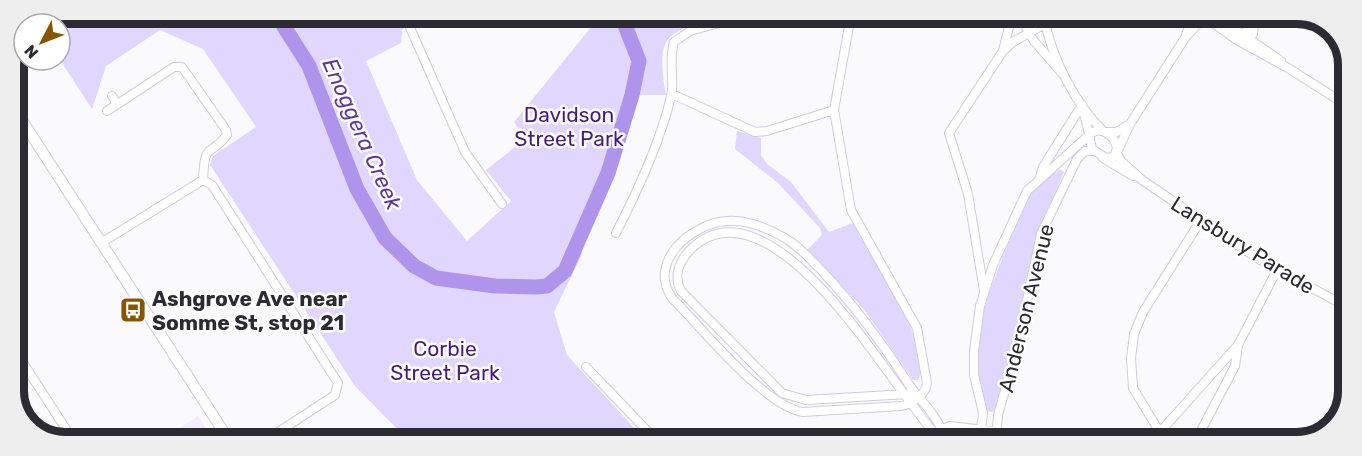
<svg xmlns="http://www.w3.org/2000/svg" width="1362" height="456" font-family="Rubik,sans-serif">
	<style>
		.built { fill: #f2eefe }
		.green { fill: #e1d6fd }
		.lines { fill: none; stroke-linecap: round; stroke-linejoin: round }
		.river { stroke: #af94eb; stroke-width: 15 }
		.minor-casing { stroke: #d1ccdf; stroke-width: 10 }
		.secondary-casing { stroke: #d1ccdf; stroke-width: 12 }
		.minor { stroke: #fff; stroke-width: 8 }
		.secondary { stroke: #fff; stroke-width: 10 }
		.labels { text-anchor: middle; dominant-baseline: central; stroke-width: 5; stroke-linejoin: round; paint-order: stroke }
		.park-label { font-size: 21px; fill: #481b80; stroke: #fff }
		.street-label { font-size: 21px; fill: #2c2a32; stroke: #fff }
		.poi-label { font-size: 21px; font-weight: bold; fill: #2c2a32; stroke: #fff; text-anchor: start }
		.water-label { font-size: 22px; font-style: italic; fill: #5f379c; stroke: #fff }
		.rim { fill: none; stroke: #2c2a32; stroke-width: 8 }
	</style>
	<rect width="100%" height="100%" fill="#faf9fc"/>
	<path class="built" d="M198,416L213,440H161Z"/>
	<path class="green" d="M65,14H395L403,27L401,43L366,61L417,180L467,241L511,201L486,170L525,139L514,122L601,15H613L636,66L605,166L575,230L582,254L554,312L567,355L646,441H409L355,386L210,165L213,156L256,127L203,49L160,30L106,66L92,109L60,60V24H39Z
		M621,15H729C670,32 654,28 666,95H632L639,61Z
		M737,131L761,138V155L767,164L791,182L829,232L853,223C871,253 935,349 918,380H913L863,308L807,250L822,235L820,228L778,183L735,149Z
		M1060,169L1064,172L1042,223L1004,390L995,411L991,412L986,410C983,398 978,386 976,374C971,321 1007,247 1028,199L1037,186Z"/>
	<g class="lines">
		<path class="river" d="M276,14L309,66L357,189L385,238L414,266L436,278L495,286L536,287L547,286L565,271L608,173L632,95L639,61L621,15"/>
		<defs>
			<path id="minor" d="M404,14L465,152L502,204
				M851,15L834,110L851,210L917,328L927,383C926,395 912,404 901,406L803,412C764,406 701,327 672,298C647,262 691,224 726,221C745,219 767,228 783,237C798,245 809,258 821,270C855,306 883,344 910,386C921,401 941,420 944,438
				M1019,15L1034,41L1062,73
				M1203,16L1237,40L1288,68L1348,106
				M1216,16L1281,61
				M1045,22C1053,60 1075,103 1102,130
				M1186,35L1193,16
				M1243,38L1249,25V16
				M1246,42L1253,34L1255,16
				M1003,51L1012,15
				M672,94L755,132L767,131L834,110
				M112,96L117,104
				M1082,105L1089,134
				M107,111L174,67H182L226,130L227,135C208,159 205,140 203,180
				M1098,130C1109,132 1115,138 1117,148L1114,157L1106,158L1092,149L1089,134Z
				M1106,132H1117L1130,124L1185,38L1205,16
				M1118,150L1130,124
				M1117,153L1121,161L1142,180L1257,258L1347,307
				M1103,158L1133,176
				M1040,177L1043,167L1082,105
				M203,180L212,185L338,383L335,395L266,440
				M616,233C637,192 661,141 671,96C675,79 668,62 674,42L690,31L748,15
				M101,243L203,180
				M984,291L968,194L949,133L1003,51L1013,42L1041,26L1045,22V16
				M14,349L73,440
				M586,367L657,441
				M918,397L907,394L806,400L782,393L681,291C673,275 679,262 690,250C760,180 864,340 899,387C909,400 919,414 929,427L936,435L944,438
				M1159,431L1133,388L1131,358L1134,334L1143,312L1201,220
				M980,438L983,413L974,375V351L980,306L993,265L1027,191L1089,135
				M996,440L998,415L1017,348L1041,234L1077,159L1085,151H1094
				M941,441C957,427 1004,444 1027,440
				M931,442L941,429L950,426L1010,433L1045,442
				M1151,442L1238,345L1277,270
				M1195,442L1235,366L1238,345"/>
			<path id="secondary" d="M14,108L229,440"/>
		</defs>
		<use href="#minor" class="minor-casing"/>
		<use href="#secondary" class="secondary-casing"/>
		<use href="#minor" class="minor"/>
		<use href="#secondary" class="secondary"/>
	</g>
	<defs>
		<symbol id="bus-square" viewBox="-11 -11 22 22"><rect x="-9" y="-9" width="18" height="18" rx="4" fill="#885400" stroke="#fff"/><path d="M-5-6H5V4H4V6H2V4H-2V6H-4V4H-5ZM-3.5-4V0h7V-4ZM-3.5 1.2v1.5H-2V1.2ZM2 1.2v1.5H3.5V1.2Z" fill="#fff"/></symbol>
	</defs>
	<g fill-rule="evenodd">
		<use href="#bus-square" x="118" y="295" width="30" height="30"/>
	</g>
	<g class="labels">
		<g class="park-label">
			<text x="569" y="114">Davidson<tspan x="569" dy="24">Street Park</tspan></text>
			<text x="445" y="348">Corbie<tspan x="445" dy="24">Street Park</tspan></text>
		</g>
		<g class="street-label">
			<text transform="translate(1243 245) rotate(32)">Lansbury Parade</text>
			<text transform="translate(1026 308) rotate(-76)">Anderson Avenue</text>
		</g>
		<g class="poi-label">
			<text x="152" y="298">Ashgrove Ave near<tspan x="152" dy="24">Somme St, stop 21</tspan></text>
		</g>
		<g class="water-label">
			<text transform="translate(362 134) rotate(66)">Enoggera Creek</text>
		</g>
	</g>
	<path d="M0 0H1362V456H0ZM65 24H1297A41 41 0 0 1 1338 65V391A41 41 0 0 1 1297 432H65A41 41 0 0 1 24 391V65A41 41 0 0 1 65 24Z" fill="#eeeeef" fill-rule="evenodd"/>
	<path class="rim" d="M65 24H1297A41 41 0 0 1 1338 65V391A41 41 0 0 1 1297 432H65A41 41 0 0 1 24 391V65A41 41 0 0 1 65 24Z"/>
	<g transform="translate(42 42) rotate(228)"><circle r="28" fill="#ffffff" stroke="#abaaad" stroke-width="1.5"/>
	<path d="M0-4.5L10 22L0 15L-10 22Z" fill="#885400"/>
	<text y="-9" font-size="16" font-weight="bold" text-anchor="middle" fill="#2c2a32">N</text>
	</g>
</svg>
